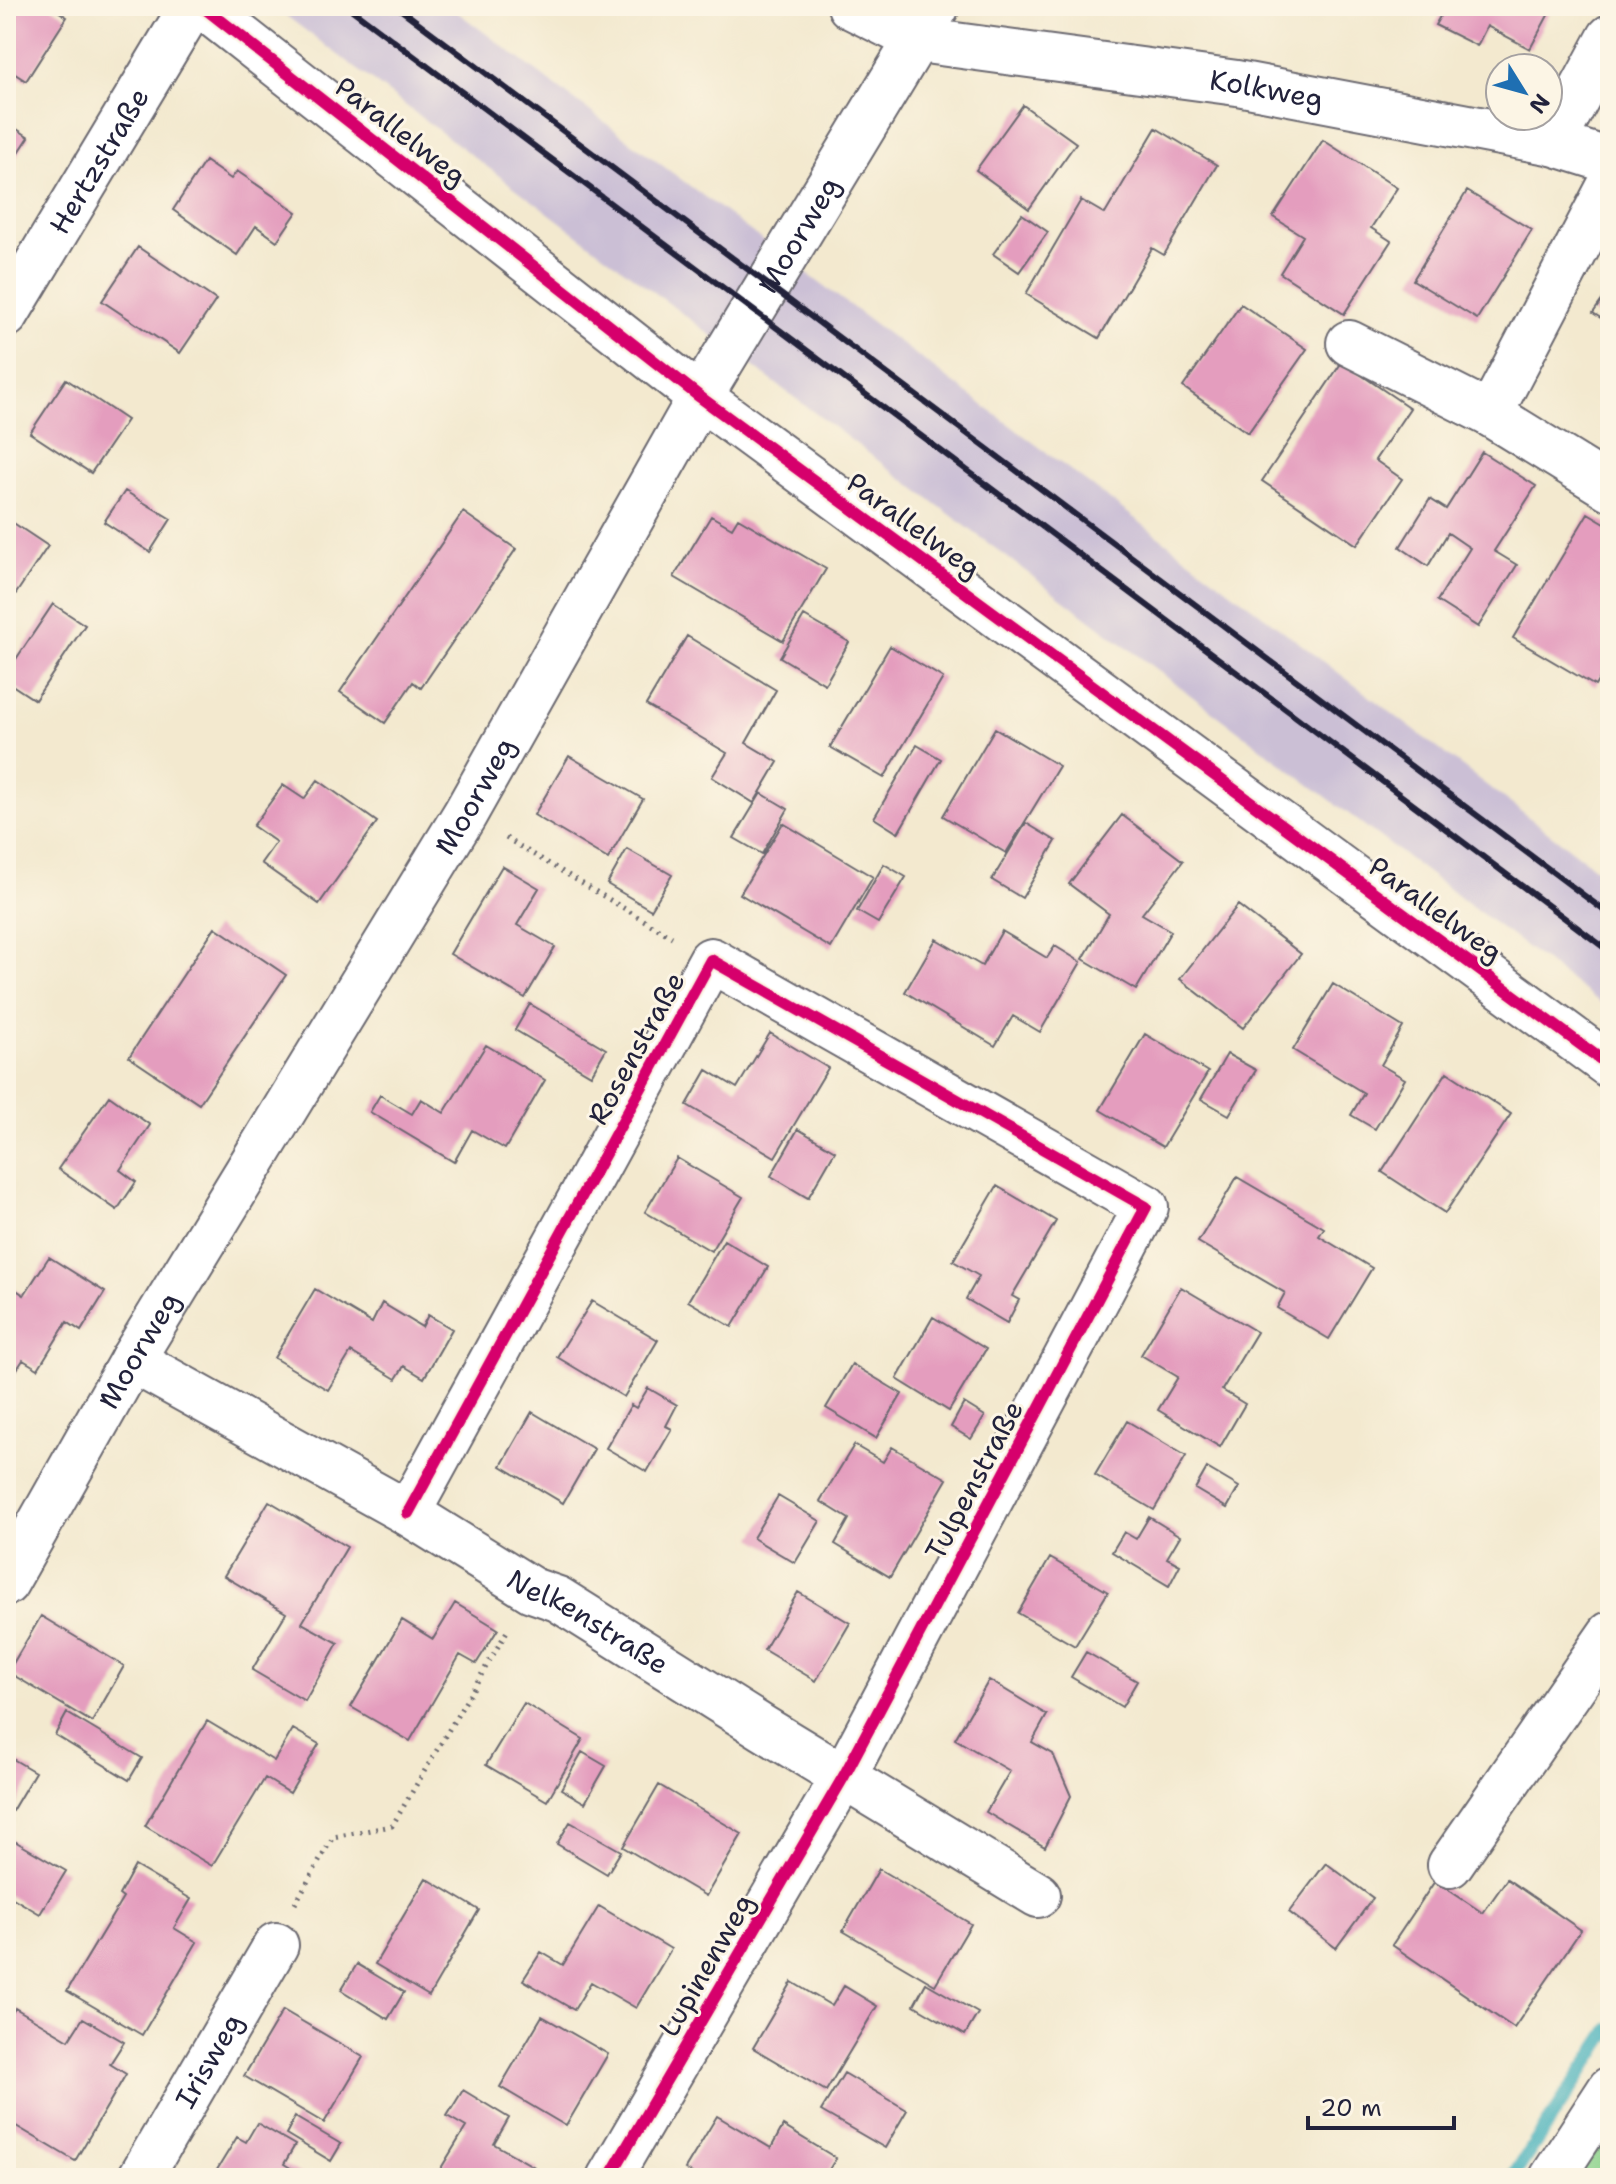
<svg xmlns="http://www.w3.org/2000/svg" width="1616" height="2184" font-family="'Shantell Sans',sans-serif">
	<style>
		.industrial { fill: #cbbfd5 }
		.green { fill: #8dd38d; stroke: #587a64; stroke-width: 2 }
		.lines { fill: none; stroke-linecap: round; stroke-linejoin: round }
		.stream { stroke: #3dadb9; stroke-width: 14 }
		.building { fill: #e49dbe }
		.minor-casing { stroke: #6b686f; stroke-width: 48 }
		.path { stroke: #6b686f; stroke-width: 5; stroke-dasharray: 2 6; stroke-linecap: butt }
		.minor { stroke: #fff; stroke-width: 44 }
		.rail { stroke: #22223b; stroke-width: 6 }
		.cycleway-casing { stroke: #fcf5e5; stroke-width: 17 }
		.cycleway { stroke: #d6006c; stroke-width: 12 }
		.labels { text-anchor: middle; dominant-baseline: central; stroke-width: 6; stroke-linejoin: round; paint-order: stroke }
		.street-label { font-size: 28px; fill: #22223b; stroke: #fcf5e5 }
	</style>
	<rect width="100%" height="100%" fill="#fcf5e5"/>
	<filter id="ink" filterUnits="userSpaceOnUse"><feTurbulence type="fractalNoise" baseFrequency=".0125" numOctaves="2"/><feDisplacementMap in="SourceGraphic" scale="16" xChannelSelector="R" yChannelSelector="G"/><feConvolveMatrix kernelMatrix="1 2 1 2 8 2 1 2 1" color-interpolation-filters="sRGB"/></filter>
	<filter id="wash" filterUnits="userSpaceOnUse"><feTurbulence type="fractalNoise" baseFrequency=".006" numOctaves="4" result="noise"/><feDisplacementMap in="SourceGraphic" scale="32" xChannelSelector="R" yChannelSelector="G"/><feGaussianBlur stdDeviation="1.8" result="paint"/><feColorMatrix in="noise" values="0 0 0 0 0 0 0 0 0 0 0 0 0 0 0 0 0 1.4 0 .05"/><feComposite in="paint" operator="in"/></filter>
	<g filter="url(#wash)">
		<rect width="100%" height="100%" fill="#f3e9cf"/>
		<path class="industrial" d="M273,6H449L1157,535L1610,879V1010Z"/>
		<path class="green" d="M1610,2122V2178H1575Z"/>
		<g class="lines">
			<path class="stream" d="M1512,2178L1610,2029"/>
		</g>
		<g id="blocks">
			<path class="building" d="M6,6H50L67,17L26,81L6,68Z
				M1446,6L1460,11L1463,6H1553L1530,49L1487,26L1477,46L1435,25Z
				M1023,105L1076,143L1029,209L976,170Z
				M6,122L29,137L6,172Z
				M1156,128L1217,165L1164,255L1152,248L1099,338L1026,294L1081,200L1105,214Z
				M1323,140L1397,188L1371,228L1391,241L1344,314L1280,273L1303,236L1273,217Z
				M205,161L231,179L237,171L297,212L277,241L256,226L237,255L173,210Z
				M1467,191L1532,230L1477,319L1413,280Z
				M1022,214L1048,232L1019,272L993,254Z
				M138,247L216,300L180,353L102,301Z
				M1610,289V324L1593,313Z
				M1241,304L1307,349L1248,433L1183,387Z
				M1342,362L1410,408L1375,460L1402,479L1357,545L1262,481Z
				M66,379L127,420L91,473L30,433Z
				M1482,452L1536,486L1494,551L1517,565L1478,627L1437,601L1470,548L1448,533L1428,566L1400,547L1430,499L1446,509Z
				M125,491L171,519L150,552L104,522Z
				M463,512L516,549L421,688L413,682L385,723L340,692Z
				M1588,513L1610,526V661L1595,686L1513,638Z
				M711,516L732,528L738,518L826,569L783,641L674,577Z
				M6,518L48,546L13,598L6,594Z
				M53,604L85,625L35,700L6,681V674Z
				M804,616L849,642L825,684L780,657Z
				M687,636L776,690L746,743L778,762L754,803L712,777L727,753L646,705Z
				M890,646L943,678L884,778L830,747Z
				M995,728L1059,766L1006,853L943,816Z
				M917,745L941,759L898,833L874,818Z
				M569,756L643,799L608,859L534,815Z
				M318,780L377,822L319,904L261,863L276,842L253,826L283,785L304,799Z
				M761,793L788,809L762,854L734,838Z
				M1122,815L1183,861L1142,914L1171,931L1136,990L1083,959L1109,914L1069,884Z
				M783,823L873,877L831,948L740,894Z
				M1026,823L1056,841L1022,898L992,880Z
				M627,849L672,875L651,910L607,884Z
				M884,864L906,877L878,923L857,911Z
				M502,866L539,888L517,925L555,947L525,998L450,954Z
				M1238,905L1301,954L1243,1028L1180,979Z
				M215,927L286,975L199,1104L129,1057Z
				M1002,931L1047,958L1055,946L1081,962L1040,1032L1013,1016L995,1046L905,992L936,939L982,966Z
				M1333,984L1403,1027L1381,1065L1405,1079L1375,1129L1351,1115L1364,1093L1293,1050Z
				M530,1004L606,1049L591,1075L515,1030Z
				M770,1033L828,1068L775,1157L687,1105L707,1070L737,1088Z
				M1145,1034L1208,1072L1163,1147L1100,1110Z
				M486,1045L545,1080L505,1149L472,1130L454,1162L370,1112L380,1095L412,1114L421,1099L444,1113Z
				M1227,1054L1256,1070L1229,1115L1201,1099Z
				M1447,1072L1511,1114L1445,1213L1382,1172Z
				M109,1096L150,1125L120,1170L136,1182L117,1210L58,1169Z
				M798,1129L835,1151L808,1198L771,1176Z
				M677,1158L743,1197L711,1251L645,1212Z
				M1237,1177L1324,1228L1319,1236L1372,1268L1329,1339L1277,1308L1285,1293L1198,1242Z
				M997,1186L1056,1221L1012,1296L1019,1300L1007,1323L966,1299L979,1276L953,1261Z
				M724,1240L768,1267L732,1327L688,1301Z
				M49,1257L105,1292L81,1331L67,1322L38,1369L23,1360L6,1386V1283L24,1295Z
				M1181,1287L1257,1332L1222,1390L1245,1404L1220,1447L1158,1410L1178,1377L1141,1355Z
				M315,1289L372,1323L382,1303L422,1327L428,1315L452,1329L424,1378L404,1366L396,1379L351,1352L328,1390L274,1358Z
				M592,1301L658,1340L624,1397L557,1357Z
				M933,1317L986,1349L949,1411L897,1379Z
				M852,1364L902,1394L876,1438L826,1408Z
				M648,1388L677,1405L666,1426L672,1429L647,1472L606,1448L631,1405L636,1408Z
				M964,1403L985,1416L971,1439L951,1427Z
				M532,1412L594,1449L563,1503L501,1466Z
				M1127,1421L1186,1456L1154,1510L1095,1475Z
				M854,1445L883,1462L892,1447L947,1479L890,1577L835,1544L849,1519L820,1501Z
				M1207,1468L1239,1487L1227,1508L1195,1489Z
				M778,1496L820,1521L795,1563L753,1538Z
				M269,1501L347,1547L302,1623L338,1643L305,1701L252,1670L286,1613L224,1576Z
				M1149,1517L1180,1536L1167,1558L1180,1565L1169,1586L1112,1552L1124,1532L1136,1539Z
				M1050,1558L1108,1592L1075,1646L1018,1613Z
				M798,1592L850,1623L816,1681L764,1650Z
				M455,1603L498,1629L476,1664L460,1655L410,1741L351,1707L402,1620L433,1639Z
				M41,1616L124,1666L92,1722L8,1672Z
				M1086,1652L1137,1681L1122,1707L1071,1677Z
				M989,1680L1047,1715L1032,1742L1053,1754L1071,1796L1045,1847L986,1812L1010,1771L955,1739Z
				M524,1703L583,1739L547,1801L486,1765Z
				M67,1713L142,1758L129,1780L55,1735Z
				M207,1721L274,1761L293,1729L319,1744L290,1793L265,1778L212,1866L145,1826Z
				M582,1752L606,1766L585,1803L561,1789Z
				M6,1755L35,1772L6,1821Z
				M659,1785L742,1834L706,1896L623,1847Z
				M570,1822L621,1851L607,1874L557,1844Z
				M6,1836L66,1871L40,1914L6,1894Z
				M1326,1863L1373,1898L1336,1948L1289,1912Z
				M135,1866L191,1899L174,1928L197,1942L142,2035L67,1991L123,1898L119,1895Z
				M879,1869L971,1924L935,1985L843,1931Z
				M426,1878L479,1910L429,1996L375,1964Z
				M1507,1879L1581,1930L1514,2028L1392,1945L1435,1881L1483,1913Z
				M599,1906L671,1949L636,2008L591,1982L574,2010L523,1980L541,1952L563,1965Z
				M357,1964L404,1992L388,2019L341,1990Z
				M792,1982L832,2006L844,1986L877,2006L826,2091L753,2048Z
				M926,1983L978,2013L965,2035L914,2005Z
				M15,2008L69,2040L83,2018L124,2042L110,2064L126,2074L75,2161L6,2120V2024Z
				M283,2010L363,2057L324,2123L244,2076Z
				M542,2016L608,2054L566,2126L500,2087Z
				M844,2073L907,2110L885,2148L821,2111Z
				M463,2090L509,2118L494,2144L538,2169L532,2178H435L466,2127L447,2116Z
				M717,2116L771,2148L783,2126L836,2158L824,2178H700L685,2169Z
				M295,2117L341,2144L331,2161L286,2134Z
				M257,2123L295,2145L284,2164L307,2178H212L237,2137L246,2142Z"/>
		</g>
	</g>
	<g filter="url(#ink)">
		<use href="#blocks" fill-opacity="0" stroke="#6b686f" stroke-width="2"/>
		<g class="lines">
			<defs>
				<g id="minor">
					<path d="M202,6L700,397L1610,1066"/>
					<path id="s1" d="M850,6L918,40L1237,83L1553,143L1610,161"/>
					<path d="M1553,143L1610,37"/>
					<path d="M1610,185L1490,414L1610,488"/>
					<path id="s2" d="M6,315L192,6"/>
					<path d="M1349,343L1490,414"/>
					<path id="s3" d="M132,1360L408,1513L532,1590L558,1599L763,1728L1038,1895"/>
					<path d="M408,1513L711,960L1146,1207L844,1776L609,2178"/>
					<path id="s4" d="M6,1583L132,1360L465,814L700,397L937,6"/>
					<path d="M1450,1865L1610,1634"/>
					<path id="s5" d="M140,2178L276,1945"/>
					<path d="M1552,2178L1610,2089"/>
				</g>
			</defs>
			<use href="#minor" class="minor-casing"/>
			<path class="path" d="M506,838L672,937
				M295,1904L333,1837L392,1826L509,1628"/>
			<use href="#minor" class="minor"/>
			<path class="rail" d="M347,6L1610,952
				M396,6L1610,915"/>
			<defs>
				<path id="cycleway" d="M202,6L700,397L1610,1066
					M408,1513L711,960L1146,1207L844,1776L609,2178"/>
			</defs>
			<use href="#cycleway" class="cycleway-casing"/>
			<use href="#cycleway" class="cycleway"/>
		</g>
	</g>
	<g class="labels">
		<g class="street-label">
			<text stroke="none"><textPath href="#s1" startOffset="428">Kolkweg</textPath></text>
			<text transform="translate(401 131) rotate(38)">Parallelweg</text>
			<text stroke="none"><textPath href="#s2" startOffset="180">Hertzstraße</textPath></text>
			<text stroke="none"><textPath href="#s4" startOffset="1564">Moorweg</textPath></text>
			<text transform="translate(914 525) rotate(36)">Parallelweg</text>
			<text stroke="none"><textPath href="#s4" startOffset="916">Moorweg</textPath></text>
			<text transform="translate(1436 909) rotate(36)">Parallelweg</text>
			<text transform="translate(636 1048) rotate(-61)">Rosenstraße</text>
			<text stroke="none"><textPath href="#s4" startOffset="268">Moorweg</textPath></text>
			<text transform="translate(974 1480) rotate(-62)">Tulpenstraße</text>
			<text stroke="none"><textPath href="#s3" startOffset="526">Nelkenstraße</textPath></text>
			<text transform="translate(706 1965) rotate(-60)">Lupinenweg</text>
			<text stroke="none"><textPath href="#s5" startOffset="136">Irisweg</textPath></text>
		</g>
	</g>
	<rect width="1616" height="2184" fill="none" stroke="#fcf5e5" stroke-width="32"/>
	<g transform="translate(1524 92) rotate(127)"><circle r="38" fill="#fcf5e5" stroke="#a5a1a1" stroke-width="2"/>
	<path d="M0-6L14 30L0 20L-14 30Z" fill="#1f6fb2"/>
	<text y="-12" font-size="22" font-weight="bold" text-anchor="middle" fill="#22223b">N</text>
	</g>
	<path d="M1308 2116v12h146v-12" fill="none" stroke="#22223b" stroke-width="4"/>
	<text x="1320" y="2116" font-size="24" fill="#22223b" stroke="#fcf5e5" stroke-width="6" paint-order="stroke">20 m</text>
</svg>
